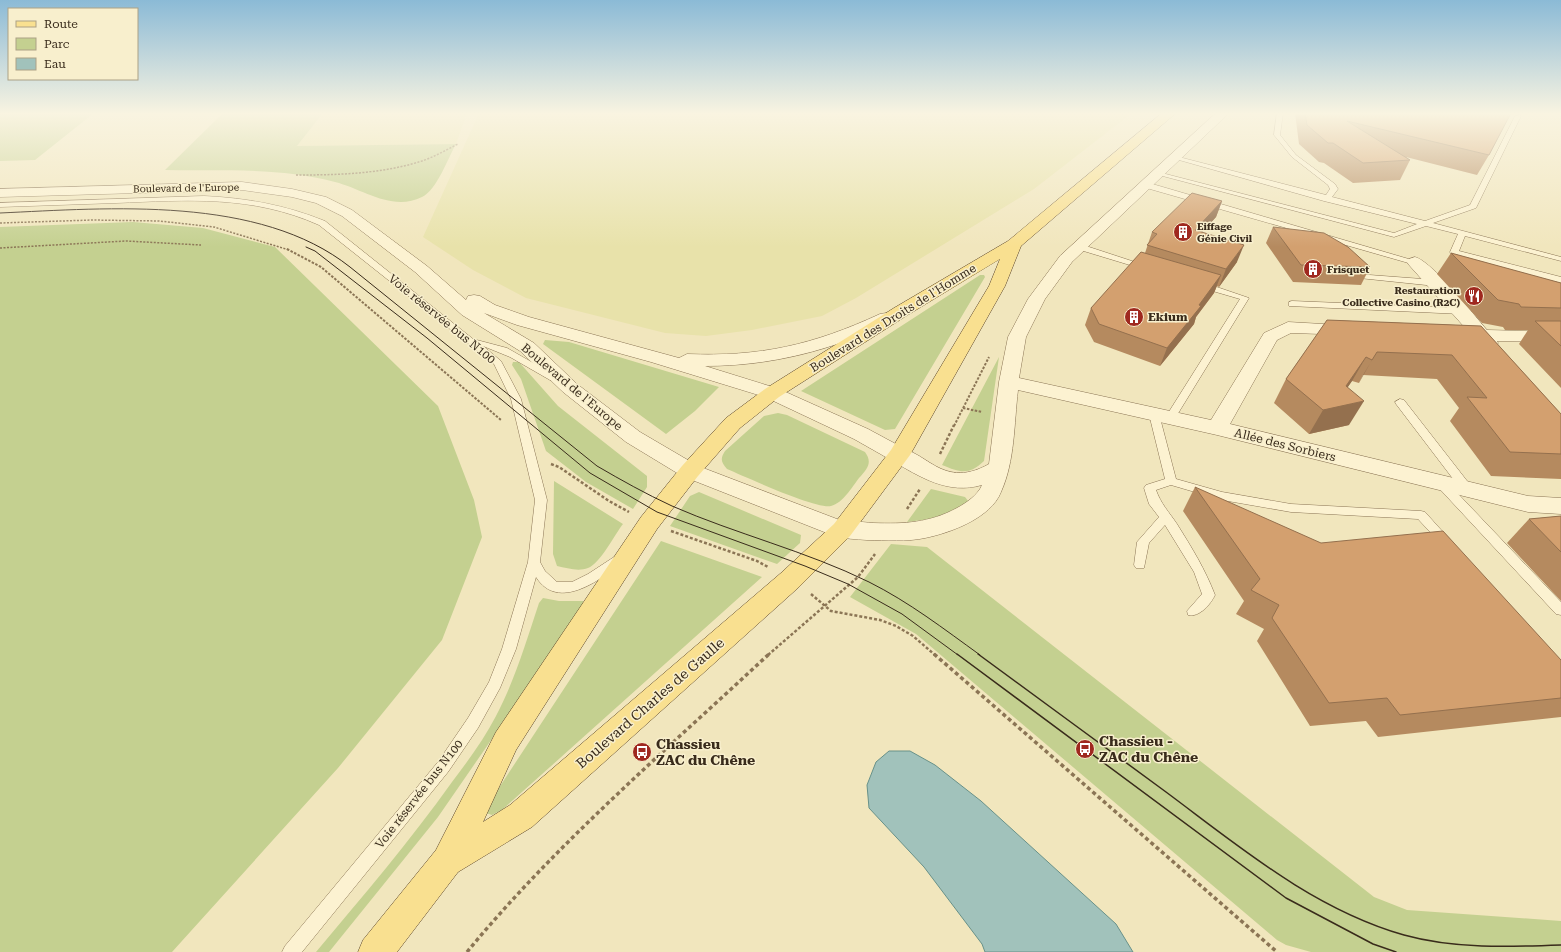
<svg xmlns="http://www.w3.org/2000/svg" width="1561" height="952" font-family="'Roboto Serif',serif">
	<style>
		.farmland { fill: #e8e2aa }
		.green { fill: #c4d090 }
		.water { fill: #a1c2bb; stroke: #689189 }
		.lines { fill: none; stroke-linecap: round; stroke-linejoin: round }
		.service-casing { stroke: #8b7555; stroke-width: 1 }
		.minor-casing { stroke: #8b7555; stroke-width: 1 }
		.tertiary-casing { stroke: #8b7555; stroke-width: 1 }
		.primary-casing { stroke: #58422a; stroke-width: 1 }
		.path-far3 { stroke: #8b7555; stroke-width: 1.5; stroke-dasharray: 2 1.5; stroke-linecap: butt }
		.path-far2 { stroke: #8b7555; stroke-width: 2; stroke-dasharray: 2.5 1.5; stroke-linecap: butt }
		.path-far1 { stroke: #8b7555; stroke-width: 2.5; stroke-dasharray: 3 2; stroke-linecap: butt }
		.path { stroke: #8b7555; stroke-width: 3.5; stroke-dasharray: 4 3; stroke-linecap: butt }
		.service { fill: #fcf2d1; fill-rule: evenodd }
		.minor { fill: #fcf2d1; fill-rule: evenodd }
		.tertiary { fill: #fcf2d1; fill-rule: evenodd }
		.primary { fill: #f9e090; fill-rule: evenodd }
		.tram-far1 { stroke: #392b1b; stroke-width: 1 }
		.tram { stroke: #392b1b; stroke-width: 1.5 }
		.wall { fill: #b58a5f }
		.shaded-wall { fill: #94704e }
		.building { fill: #d3a06f; stroke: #94704e }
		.labels { text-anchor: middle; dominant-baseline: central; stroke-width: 3; stroke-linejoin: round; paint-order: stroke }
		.far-street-label { font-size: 10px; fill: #392b1b; stroke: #f8efcd }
		.far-poi-label { font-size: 10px; font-weight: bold; fill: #392b1b; stroke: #f8efcd; text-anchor: start }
		.poi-label { font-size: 12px; font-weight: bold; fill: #392b1b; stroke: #f8efcd; text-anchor: start }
		.street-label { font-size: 12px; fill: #392b1b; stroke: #f8efcd }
		.near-street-label { font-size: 14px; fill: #392b1b; stroke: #f8efcd }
		.near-poi-label { font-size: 14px; font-weight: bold; fill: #392b1b; stroke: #f8efcd; text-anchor: start }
	</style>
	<rect width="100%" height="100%" fill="#f1e6bd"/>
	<path class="farmland" d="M323,113H467L456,144L297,146Z
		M479,113H1132L1034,189L856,298L822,316L752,330L706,336L665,333L526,298L473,270L423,237Z"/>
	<path class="green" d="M0,113H94L35,160L0,161Z
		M223,113H323L297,146L456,144C448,158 437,190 422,197C392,212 363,189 335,182C280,167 221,171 165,170Z
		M133,222L203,228L275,247L438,406L474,500L482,537L442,640L338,768L172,952H0V227Z
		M980,275H984L985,277L895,429L885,430L801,391Z
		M545,340L569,342L719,387L695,411L666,434L543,344Z
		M999,357L984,461C969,475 961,473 942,465Z
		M513,362H519L558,406L647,476V487L633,509L586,482L546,451L521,379L512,365Z
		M778,413L787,415L865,452C873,463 867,469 859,478C852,487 843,503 831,506C815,509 746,477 727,469C721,462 720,459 725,451L764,416Z
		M554,481L623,524C615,534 600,564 588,568C578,572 567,568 557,566L553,554Z
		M931,489L965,497L969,502L937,518L907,522Z
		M699,492L801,535L800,543L777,564L670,526L690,496Z
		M661,541L762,577L502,810L492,815L486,813L487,806Z
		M891,544L927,547L1374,897L1407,910L1561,921V952H1311L1286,945L1277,940L916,634L850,597Z
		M543,598L559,601H583V607L438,817L329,952H316C363,896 410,841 452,782C468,761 484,739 496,716C515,680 526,642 539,603Z"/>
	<path class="water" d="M889,751H910L935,765L981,801L1116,924L1133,952H985L982,944L924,867L869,808L867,785L876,762Z"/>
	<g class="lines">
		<defs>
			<path id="service" d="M1277,113H1283L1280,135L1296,155L1335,184L1338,189L1332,197L1425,221L1470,205L1515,116L1520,115L1521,116L1476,208L1433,223L1561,257V261L1465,236L1459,251L1561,277V283L1451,254L1450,252L1458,234L1426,226L1394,237L1155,174L1158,172L1394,233L1417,224L1324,201L1172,158L1175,156L1326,195L1330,189L1328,185L1292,157L1274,135Z
				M1143,183H1149L1419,262L1418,264H1412L1143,187Z
				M204,196C247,198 285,205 325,221L473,339L507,348L556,376L558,378L556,380H550L510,357L483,346L501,361L521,399L547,500L540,562L545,571L557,582H572L588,574L614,557H622L624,560L622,563C600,580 558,612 536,577L516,649L500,688L478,728L448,772L302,952H282L285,946L438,762L468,718L489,682L502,649L528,562L535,500L511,399L494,364L319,225C252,195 188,200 116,203C77,204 39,206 0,207V203Z
				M1077,245H1083L1150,267L1149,269H1143L1077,249Z
				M1356,274L1436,280L1440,283L1436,286L1359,278H1356Z
				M1202,282L1249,298L1174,420L1170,421L1165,418L1240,299L1199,287L1198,285Z
				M1292,301L1462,308L1466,311L1462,314L1289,306V302Z
				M1400,399L1404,400L1471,486L1473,489L1471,492H1463L1396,404L1395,402Z
				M1154,411L1159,414L1176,479L1222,492L1291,504L1421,511L1425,512L1452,542L1450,545H1442L1418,519L1291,512L1222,500L1171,485L1156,490C1161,504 1169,512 1177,524C1192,548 1205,569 1215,595C1211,604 1199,618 1188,615L1187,611L1202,594L1194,572L1165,525L1149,543L1144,568H1136L1134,565L1137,542L1159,517L1149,504L1144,488L1146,485L1165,479L1149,414Z
				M1440,478L1444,479L1561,602V615L1556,614L1436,485L1434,482Z"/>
			<path id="minor" d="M1216,113H1229L1072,262L1045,299L1026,337L1019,378L1211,420L1264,333L1288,322L1358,326L1361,330L1358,334L1352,335L1291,333L1277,340L1230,424L1528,496L1561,498V514L1528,512L1217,435L1018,390C1014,424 1015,461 1001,492C991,518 950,533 925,538C907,542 886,540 867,540C856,539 845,539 834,536L830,530L834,524C847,520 860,522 873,523C905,524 929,523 957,508C966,503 978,495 982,485C948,495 920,477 891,460L888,455L891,450C923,441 938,493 989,464L999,382L1008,337L1028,299L1060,256Z
				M1415,257C1432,261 1474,315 1487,330L1561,332V342L1497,341L1498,343L1496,347C1487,349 1483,348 1477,341L1455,339L1452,335L1455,331L1467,330L1409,265L1407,262L1409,259Z"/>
			<path id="tertiary" d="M242,182L292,189L326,197L352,210L427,266L466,300L468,296L474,295L480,296L495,305L529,317L679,358L687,354C760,357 813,345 880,314L886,313L892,314L895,318L892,322C832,350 772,366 705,366L779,389L868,429L907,450L910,455L907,460L899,462L891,460L854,439L765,397L651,362L517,325L484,313L534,343L577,384L640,432L698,466L850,524L854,530L850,536L842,539L682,476L626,442L563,392L520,351L462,315L415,272L342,216L316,203L292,197L242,190L0,197V189Z"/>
			<path id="primary" d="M1162,113H1176L1021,246L1005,286L910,455L850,536L799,587L532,827L458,872L397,952H358L363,940L436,850L496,732L641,517L682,466L726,418L765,389L894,308L1008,241ZM1000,259L989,286L891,450L834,524L781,573L510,805L483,822L516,750L657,529L698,476L740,428L779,397L906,316Z"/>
		</defs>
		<use href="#service" class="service-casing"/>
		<use href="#minor" class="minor-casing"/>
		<use href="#tertiary" class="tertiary-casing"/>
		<use href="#primary" class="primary-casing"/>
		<path class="path-far3" d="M296,175C338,175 381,174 422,161C434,157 446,150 458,144
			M0,223L92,220L159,221L214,227L289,250
			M0,248L126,241L201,245"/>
		<path class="path-far2" d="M287,249L321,267L501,420
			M963,408L982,412
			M954,426L989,357"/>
		<path class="path-far1" d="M940,454L954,425
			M551,464L559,467L609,501L629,512
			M907,509L920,489
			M671,531L757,561L768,567
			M811,594L831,611L880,620L896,626L913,636L935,655
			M768,655L858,577L875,554"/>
		<path class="path" d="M934,654L1277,952
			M467,952C555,845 667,749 769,654"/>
		<use href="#service" class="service"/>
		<use href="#minor" class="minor"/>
		<use href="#tertiary" class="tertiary"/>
		<use href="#primary" class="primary"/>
		<path class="tram-far1" d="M0,213C110,208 259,195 350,267L597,466C621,480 646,494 672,506C736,534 806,551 869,582C909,602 944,629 980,655
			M306,247L315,251L427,338L590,473L657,512L805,566L848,584L902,614L958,655"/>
		<path class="tram" d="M957,654L1286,898L1373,944L1396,952
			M978,654C1041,700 1103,746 1166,792C1240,847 1313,909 1404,935C1454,949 1509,947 1561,945"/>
	</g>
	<path class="wall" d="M1295,113H1511L1489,155L1477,175L1406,157L1410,160L1400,180L1353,183L1324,163L1319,162L1299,144Z
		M1222,201L1216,217L1202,232L1237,262L1219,287L1217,286L1214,293L1196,317L1194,324L1160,366L1094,342L1085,325L1091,308L1145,253L1152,232Z
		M1273,227L1370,267L1361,285L1293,282L1266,243Z
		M1451,253L1561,283V388L1519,344L1528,330H1505L1503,327L1482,323L1437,274Z
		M1327,320L1481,326L1561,414V479L1491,476L1450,421L1459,408L1437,379L1363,375L1359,383L1352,381L1347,388L1349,425L1309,434L1274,403L1286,379Z
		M1195,487L1561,660V717L1378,737L1366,721L1310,726L1257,641L1264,629L1236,614L1244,601L1183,511Z
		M1561,516V601L1507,543L1529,519Z"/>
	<path class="shaded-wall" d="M1222,201L1216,217L1189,247L1195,230Z
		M1244,245L1237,262L1219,287L1226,269Z
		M1221,275L1214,293L1196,317L1194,324L1160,366L1167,348Z
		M1377,352L1363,375L1359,383L1372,360Z
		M1366,357L1352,381L1334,407L1364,401L1349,425L1309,434L1323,410L1346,386Z"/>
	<path class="building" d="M1305,113H1511L1489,155L1347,121L1410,160L1363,163L1333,143H1328L1307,125Z
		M1192,193L1222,201L1195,230L1244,245L1226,269L1147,245L1157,234L1152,232Z
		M1273,227L1324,233L1348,247L1370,267L1301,265Z
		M1141,252L1221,275L1199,305L1201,306L1167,348L1099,324L1091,308Z
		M1451,253L1561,283V308L1521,307L1519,304L1498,300Z
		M1327,320L1481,326L1561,414V454L1510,452L1467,397L1487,398L1452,355L1377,352L1372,360L1366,357L1346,386L1364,401L1323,410L1286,379Z
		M1535,321H1561V346Z
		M1195,487L1321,543L1443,531L1561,660V698L1400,715L1387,698L1329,703L1272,618L1279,605L1251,590L1260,579Z
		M1561,516V552L1529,519Z"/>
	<linearGradient id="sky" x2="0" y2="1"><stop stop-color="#8bbad6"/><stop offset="0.46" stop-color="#f9f4e1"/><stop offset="1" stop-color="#f9f4e1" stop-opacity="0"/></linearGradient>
	<rect width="1561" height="247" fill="url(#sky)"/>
	<defs>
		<symbol id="building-disc" viewBox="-11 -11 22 22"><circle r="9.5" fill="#9f281f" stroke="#f8efcd"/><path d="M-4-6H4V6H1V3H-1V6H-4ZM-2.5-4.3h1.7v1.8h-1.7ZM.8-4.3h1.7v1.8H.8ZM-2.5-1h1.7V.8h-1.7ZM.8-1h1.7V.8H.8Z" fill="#fff"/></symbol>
		<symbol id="restaurant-disc" viewBox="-11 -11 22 22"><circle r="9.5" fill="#9f281f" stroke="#f8efcd"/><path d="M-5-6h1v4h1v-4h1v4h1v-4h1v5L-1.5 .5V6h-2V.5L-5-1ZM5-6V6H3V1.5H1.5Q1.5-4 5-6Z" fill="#fff"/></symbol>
		<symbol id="bus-disc" viewBox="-11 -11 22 22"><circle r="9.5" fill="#9f281f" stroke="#f8efcd"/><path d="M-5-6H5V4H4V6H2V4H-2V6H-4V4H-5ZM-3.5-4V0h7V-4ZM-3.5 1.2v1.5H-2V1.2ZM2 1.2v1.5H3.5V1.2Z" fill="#fff"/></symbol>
	</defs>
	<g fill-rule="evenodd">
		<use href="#building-disc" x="1172" y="221" width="22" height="22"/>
		<use href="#building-disc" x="1302" y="258" width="22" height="22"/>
		<use href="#restaurant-disc" x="1463" y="285" width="22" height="22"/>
		<use href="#building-disc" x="1123" y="306" width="22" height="22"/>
		<use href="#bus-disc" x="1074" y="738" width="22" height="22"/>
		<use href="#bus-disc" x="631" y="741" width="22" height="22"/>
	</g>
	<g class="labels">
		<g class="far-street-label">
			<text transform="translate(186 188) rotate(-1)">Boulevard de l'Europe</text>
		</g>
		<g class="far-poi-label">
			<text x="1197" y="226">Eiffage<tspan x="1197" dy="12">Génie Civil</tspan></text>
			<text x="1327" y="269">Frisquet</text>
			<text x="1460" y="290" text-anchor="end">Restauration<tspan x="1460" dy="12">Collective Casino (R2C)</tspan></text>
		</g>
		<g class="poi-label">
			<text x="1148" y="317">Ekium</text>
		</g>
		<g class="street-label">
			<text transform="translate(893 318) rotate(-32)">Boulevard des Droits de l'Homme</text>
			<text transform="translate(442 319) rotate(39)">Voie réservée bus N100</text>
			<text transform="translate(572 387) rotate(40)">Boulevard de l'Europe</text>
			<text transform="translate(1285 445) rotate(14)">Allée des Sorbiers</text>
			<text transform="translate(419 794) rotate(-52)">Voie réservée bus N100</text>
		</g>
		<g class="near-street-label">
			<text transform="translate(650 703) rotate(-41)">Boulevard Charles de Gaulle</text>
		</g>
		<g class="near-poi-label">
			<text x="1099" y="741">Chassieu -<tspan x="1099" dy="16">ZAC du Chêne</tspan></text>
			<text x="656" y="744">Chassieu<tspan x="656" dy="16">ZAC du Chêne</tspan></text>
		</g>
	</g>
	<rect x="8" y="8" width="130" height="72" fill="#f8efcd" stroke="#aca186"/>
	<rect x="16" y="21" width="20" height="6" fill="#f9e090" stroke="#aca186"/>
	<text x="44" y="28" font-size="12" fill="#392b1b">Route</text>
	<rect x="16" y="38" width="20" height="12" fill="#c4d090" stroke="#aca186"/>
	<text x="44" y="48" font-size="12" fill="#392b1b">Parc</text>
	<rect x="16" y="58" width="20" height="12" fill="#a1c2bb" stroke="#aca186"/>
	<text x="44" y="68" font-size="12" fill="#392b1b">Eau</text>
</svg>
